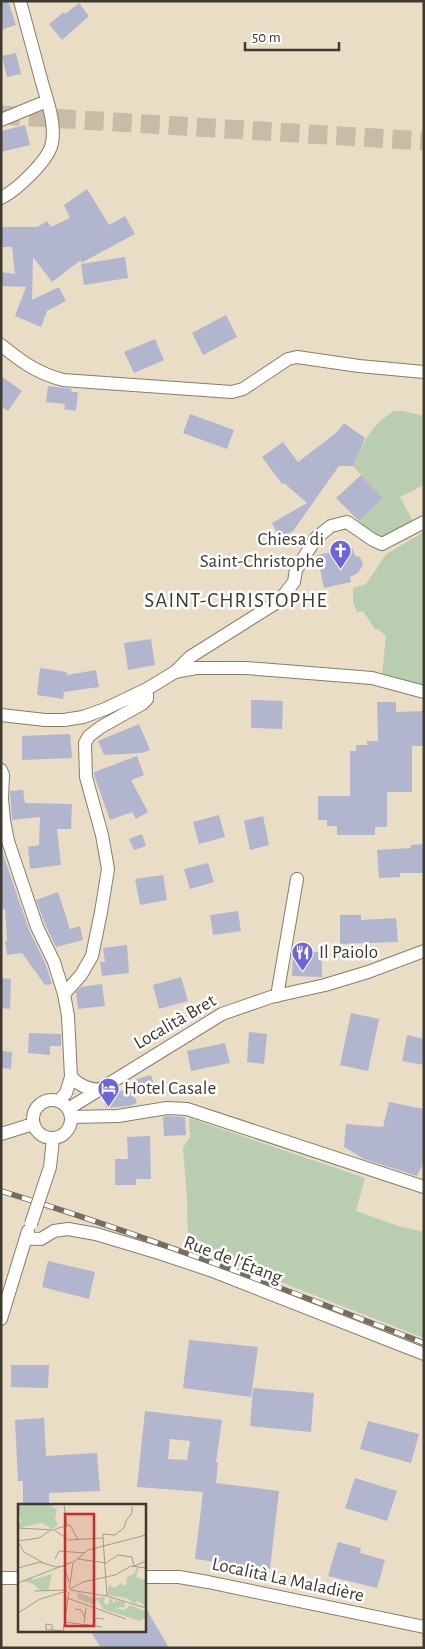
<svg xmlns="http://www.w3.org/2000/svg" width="425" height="1649" font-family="'Alegreya Sans',sans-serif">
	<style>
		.green { fill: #b9cdb0 }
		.building { fill: #b2b5ce; fill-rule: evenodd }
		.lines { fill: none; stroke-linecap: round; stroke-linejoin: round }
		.highway-tunnel { stroke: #c7bda7; stroke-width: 19; stroke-dasharray: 19 9; stroke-linecap: butt }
		.minor-casing { stroke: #887d66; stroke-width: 14 }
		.minor { stroke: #fff; stroke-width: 12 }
		.rail-casing { stroke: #766f60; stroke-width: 5.5 }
		.rail { stroke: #fff; stroke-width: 4; stroke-dasharray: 11; stroke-linecap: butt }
		.minor-bridge-casing { stroke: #887d66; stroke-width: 14; stroke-linecap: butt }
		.minor-bridge { stroke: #fff; stroke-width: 12 }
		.labels { text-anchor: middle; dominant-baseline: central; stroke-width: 5; stroke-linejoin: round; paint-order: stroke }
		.poi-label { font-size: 19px; fill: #3f3a30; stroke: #fff; text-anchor: start }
		.street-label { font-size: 19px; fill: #3f3a30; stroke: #fff }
		.quarter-label { font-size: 21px; letter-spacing: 1px; fill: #3f3a30; stroke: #fff }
		.inset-road { fill: none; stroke: #a59c89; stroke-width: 1 }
		.view { fill: #d62828; fill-opacity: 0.15; stroke: #d62828; stroke-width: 2.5 }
		.inset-edge { fill: none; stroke: #3f3a30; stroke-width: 2.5 }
	</style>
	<rect width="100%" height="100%" fill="#e9dec5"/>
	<path class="green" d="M394,411H403L424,416V485L400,497L413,521L381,537L365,529L359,521L383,498L353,466C364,441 370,426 394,411Z
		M424,532V686L382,675L386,636L378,629H375L363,611L357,612L353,602V588L366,584L386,554Z
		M189,1118L365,1178L356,1211L398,1226L424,1232V1338L188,1246L187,1197L183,1148L190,1137Z"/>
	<path class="building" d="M1,1H8L16,25L1,30Z
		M79,3L89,16L62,40L49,24L64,12L65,14Z
		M16,53L21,74L7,77L2,56Z
		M25,125L30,145L1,152V131Z
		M87,189L109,225L125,216L135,234L81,263V260L52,282L33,257L32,300L59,287L66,301L47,311L41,327L15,316L26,287L1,286V272L15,274L12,247H1V227H37L47,221L51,227L70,218L64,205Z
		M125,257L128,278L84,285L81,264Z
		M226,315L237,337L203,355L192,333Z
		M155,339L164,360L134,373L124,352Z
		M1,376L22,391L8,411L1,406Z
		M48,386L72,389L71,392H78L76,411L64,409L65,404L46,402Z
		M190,414L234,430L227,449L183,433Z
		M344,423L365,438L353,466H339L293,531L280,539L272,523L307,503L284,483L282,484L262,457L283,442L298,462L336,433Z
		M361,475L383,498L359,521L336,498Z
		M352,548L355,556L360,557L363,565L358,573L350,577L351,582L324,588L317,555Z
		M151,639L155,665L128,670L124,643Z
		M40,668L67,672V675L96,670L99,687L64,692L63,699L37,695Z
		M251,700L283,701L282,729L251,728Z
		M377,702H396V712L424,711V746H412V792H387V827H375V835H337V826H327V820H318V796H350V751H356V745H367V741H378Z
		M139,724L150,750L142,753L104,755L98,741Z
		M70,734L72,758L22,760V736Z
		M137,756L144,775L131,780L148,812L136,819L132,812L110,820L95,778L94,772Z
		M23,790L25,803L72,804L71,829H57L61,865L30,869L28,847L39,845L40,817L12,820L10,791Z
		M219,815L225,837L199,844L193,822Z
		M263,816L269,845L250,850L244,821Z
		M142,834L146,846L134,850L129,839Z
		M424,844V873H400V877L379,878L377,850L411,848V845Z
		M1,848L29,930L46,965L52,984L45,985L22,953L7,955L5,941H7L5,909H1Z
		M208,863L214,882L190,889L184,869Z
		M163,875L167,900L140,905L135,879Z
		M58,892L70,929L80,926L83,940L56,947L45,924L36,900Z
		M238,911L241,931L213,935L210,915Z
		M340,915H361V920L396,918L398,942L340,944Z
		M127,945L129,973L102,976L100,962H105L103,948Z
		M293,952H322V977L292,976Z
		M181,977L188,1001L159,1009L153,985Z
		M1,978L11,979L10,1009L1,1008Z
		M102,984L105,1006L78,1009L76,992L81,987Z
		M351,1013L379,1019L368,1071L340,1065Z
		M249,1032L267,1034L264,1064L247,1062Z
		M29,1033L61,1034V1046H50V1055L28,1053Z
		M407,1035L424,1039V1065L402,1061Z
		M225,1043L230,1063L191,1071L187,1051Z
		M1,1051L12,1052L11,1069L1,1068Z
		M151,1075L155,1088L138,1093L134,1080Z
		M131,1087L137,1103L129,1106L106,1108L104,1102L116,1093Z
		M389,1102L424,1109V1162L417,1176L364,1159L344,1147L346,1124L383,1127Z
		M167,1116L185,1117L186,1135L164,1136L163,1117Z
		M150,1136L151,1179H136V1185H115V1159H128L127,1137Z
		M48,1261L95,1272L89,1299L42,1287Z
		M189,1340L258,1347L251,1397L183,1388Z
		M11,1365H49L48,1388L11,1387Z
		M253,1388L314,1393L311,1432L250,1426Z
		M145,1411L222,1420L216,1462L218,1463L216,1483L279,1491L270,1569L195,1559L203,1492L137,1487ZM170,1439L190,1441L187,1460L168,1459Z
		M44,1418L46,1456L97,1453L100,1491L49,1493V1505H23V1481H18L15,1420Z
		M368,1421L419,1434L411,1463L360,1449Z
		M355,1478L397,1491L387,1521L345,1508Z
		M338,1542L361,1548L360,1553L385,1560L377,1588L328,1576Z
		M144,1605L169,1648H101L92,1634L98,1630H144Z"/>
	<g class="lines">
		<path class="highway-tunnel" d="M1,115L424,141"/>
		<defs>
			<path id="minor" d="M1,120L47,101
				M1,198C17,190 49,160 52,143C56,122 46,98 41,79C34,53 27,27 20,1
				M1,345C22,362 37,373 63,380L232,392L243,389L288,359L297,357L359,366L424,372
				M175,672L196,668H246L372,678L424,692
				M1,715L45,720H64L83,717L105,709L147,689L175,672L190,657L279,601L294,582L296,570L316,538L331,526L347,522L373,540L382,544L424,522
				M1,770L3,775L2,799L4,820L8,841L37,927L54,962L64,994L68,1016L71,1077L66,1093L59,1101
				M64,994L81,975L92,956L101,912L108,869L102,835L86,777L85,743L89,736L101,727L142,704L147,699V689
				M277,996L297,879
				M71,1077C80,1086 88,1089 100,1090
				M33 1119a19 19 0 1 1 38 0a19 19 0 1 1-38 0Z
				M68,1109L222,1014L271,997L325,985L368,972L424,951
				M71,1117L118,1116L167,1108L187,1109L424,1187
				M1,1134L33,1124
				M43,1188L50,1167L53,1139
				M26,1238L41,1239L54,1231L68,1229L96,1234L159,1253L210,1270L424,1354
				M1,1319L28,1231
				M144,1577H179L208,1582L424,1627
				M1,1578H19"/>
		</defs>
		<use href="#minor" class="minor-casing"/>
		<use href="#minor" class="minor"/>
		<defs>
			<path id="rail" d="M1,1191C145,1235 284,1289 424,1343"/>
		</defs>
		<use href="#rail" class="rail-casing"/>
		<use href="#rail" class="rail"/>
		<defs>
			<path id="minor-bridge" d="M31,1224L43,1188"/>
		</defs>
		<use href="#minor-bridge" class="minor-bridge-casing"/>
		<use href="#minor-bridge" class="minor-bridge"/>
	</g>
	<defs>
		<symbol id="church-pin" viewBox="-11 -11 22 30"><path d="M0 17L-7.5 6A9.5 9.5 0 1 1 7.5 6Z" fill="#6d65df" stroke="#fff"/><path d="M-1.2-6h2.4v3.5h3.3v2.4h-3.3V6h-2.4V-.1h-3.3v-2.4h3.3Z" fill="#fff"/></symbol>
		<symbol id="restaurant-pin" viewBox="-11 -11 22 30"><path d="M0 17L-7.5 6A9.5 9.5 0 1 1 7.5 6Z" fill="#6d65df" stroke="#fff"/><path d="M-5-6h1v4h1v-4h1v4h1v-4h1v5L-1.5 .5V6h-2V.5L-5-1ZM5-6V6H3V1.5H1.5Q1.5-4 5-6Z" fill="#fff"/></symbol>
		<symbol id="hotel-pin" viewBox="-11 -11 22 30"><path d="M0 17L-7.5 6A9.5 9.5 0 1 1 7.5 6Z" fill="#6d65df" stroke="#fff"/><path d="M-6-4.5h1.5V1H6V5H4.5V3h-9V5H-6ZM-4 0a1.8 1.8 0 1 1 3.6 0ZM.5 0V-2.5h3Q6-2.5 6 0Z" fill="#fff"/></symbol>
	</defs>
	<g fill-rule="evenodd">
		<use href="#church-pin" x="328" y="538" width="25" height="34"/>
		<use href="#restaurant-pin" x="290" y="940" width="25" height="34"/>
		<use href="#hotel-pin" x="96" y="1076" width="25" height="34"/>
	</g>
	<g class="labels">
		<g class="poi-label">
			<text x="324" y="539" text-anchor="end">Chiesa di<tspan x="324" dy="22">Saint-Christophe</tspan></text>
			<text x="319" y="952">Il Paiolo</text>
			<text x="124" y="1088">Hotel Casale</text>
		</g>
		<g class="street-label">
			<text transform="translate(175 1022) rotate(-30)">Località Bret</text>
			<text transform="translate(233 1260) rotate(21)">Rue de l'Étang</text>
			<text transform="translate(288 1580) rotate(12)">Località La Maladière</text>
		</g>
		<g class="quarter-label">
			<text x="236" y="600">SAINT-CHRISTOPHE</text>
		</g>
	</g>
	<g transform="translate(18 1504)">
		<rect width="128" height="128" fill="#e9dec5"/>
		<path d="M1,0H34L36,3H30L39,4L37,16L40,21L34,25L24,19L0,24V19L4,18L0,10ZM118,63L121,64L118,73L127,76V102L119,96L118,100L108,94L89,91L91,81L97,84L103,79L108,82L109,73L117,69ZM34,70L30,87L22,86L15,80L6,77L12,73L14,76ZM59,88L75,94L87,93L86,99L90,101L92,94L97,100V96L107,98V103L96,104L107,106L112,101L127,107V114L122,117L85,105L79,95L77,101L60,95Z" fill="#b9cdb0"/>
		<path class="inset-road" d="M46,0L49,22M92,0H123M0,24L36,26L51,36L85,34L89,92M37,25L52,21L60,36M85,34V30L97,31L106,24L108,17L114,9V2M0,37L21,34L33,26M0,38L6,48L24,58M37,55L41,47L67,49M60,55L88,59L100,51L114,53L116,62L128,57M0,64L22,58L38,63L46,62L51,78M0,79L57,57L70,46L128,31M51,85L55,59M52,85L65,78L97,71L113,62L128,64M52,86L89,92L128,104M17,87L46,86M49,94L108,115M57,105L63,106L67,114M0,109L22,95L49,87M47,118L84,123M66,119L68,104M75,121L78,114L86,115M34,126V121L28,120V126H36L45,127M45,127L51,88"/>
		<path class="view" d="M47,10H76V122H47Z"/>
		<rect width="128" height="128" class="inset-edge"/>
	</g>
	<rect width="425" height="1649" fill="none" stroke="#3f3a30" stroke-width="5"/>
	<path d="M245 42v8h94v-8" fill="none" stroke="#3f3a30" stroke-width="2.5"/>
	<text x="252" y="42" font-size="15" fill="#3f3a30" stroke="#ffffff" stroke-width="4" paint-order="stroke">50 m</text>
</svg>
